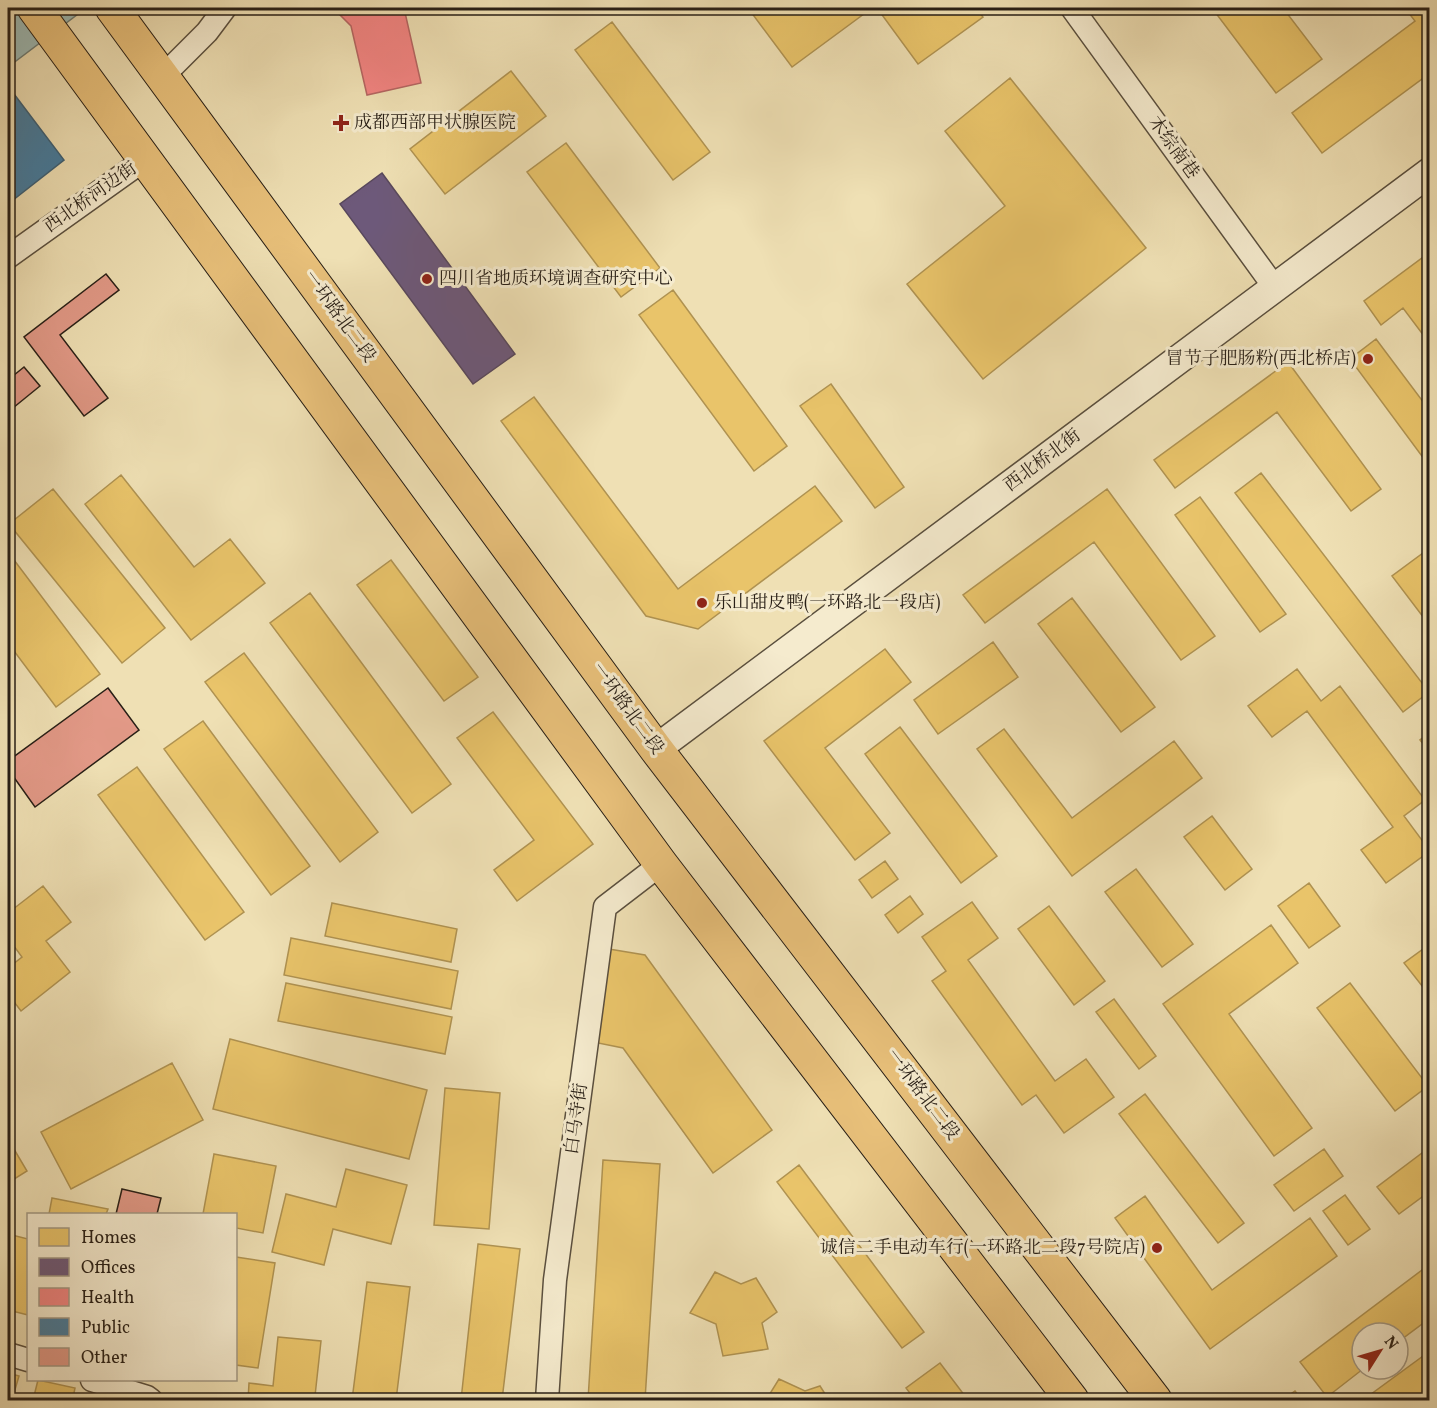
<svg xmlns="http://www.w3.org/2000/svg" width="1437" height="1408" font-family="Vollkorn,'Noto Serif SC',serif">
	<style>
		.water { fill: #9dbbb6; stroke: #6e7d76; stroke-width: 1.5 }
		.homes { fill: #e9c46a; stroke: #af9251; stroke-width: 1.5 }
		.offices { fill: #6d597a; stroke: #58485c; stroke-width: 1.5 }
		.health { fill: #f28482; stroke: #b56662; stroke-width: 1.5 }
		.public { fill: #457b9d; stroke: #3c5f74; stroke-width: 1.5 }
		.building { fill: #e29987; stroke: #281f16; stroke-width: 1.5 }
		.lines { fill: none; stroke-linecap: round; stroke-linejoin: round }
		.minor-casing { stroke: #5a4f3e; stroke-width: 25 }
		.tertiary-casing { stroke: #5a4f3e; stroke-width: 31 }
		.primary-casing { stroke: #281f16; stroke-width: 35 }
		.minor { stroke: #f5ebce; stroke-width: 22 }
		.tertiary { stroke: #f5ebce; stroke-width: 28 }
		.primary { stroke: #e8c07a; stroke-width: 33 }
		.poi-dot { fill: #8f2418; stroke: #f5ebce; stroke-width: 2 }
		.labels { text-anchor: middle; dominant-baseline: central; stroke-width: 6; stroke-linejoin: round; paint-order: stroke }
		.poi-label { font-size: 18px; fill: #281f16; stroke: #f5ebce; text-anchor: start }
		.street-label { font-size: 18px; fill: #281f16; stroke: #f5ebce }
	</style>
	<rect width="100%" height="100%" fill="#efe0b4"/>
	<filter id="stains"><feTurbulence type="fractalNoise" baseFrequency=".00333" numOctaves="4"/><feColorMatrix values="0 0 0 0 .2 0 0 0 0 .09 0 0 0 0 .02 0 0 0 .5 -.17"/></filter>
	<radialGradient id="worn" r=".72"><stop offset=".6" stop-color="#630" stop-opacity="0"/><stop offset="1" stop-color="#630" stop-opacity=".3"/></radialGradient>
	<path class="water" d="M8,8H86L8,67Z"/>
	<path class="homes" d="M748,8H872L792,67Z
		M877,8H976L983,17L918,64Z
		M1212,8H1283L1322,59L1276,93Z
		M1405,8H1430V73L1322,153L1292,113L1415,21Z
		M612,22L710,152L673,180L575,50Z
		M511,71L546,116L445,194L410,149Z
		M1010,78L1146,248L983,379L907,284L1005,206L945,131Z
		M566,143L660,268L621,297L527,172Z
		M1430,252V344L1403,308L1381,325L1364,301Z
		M673,290L787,446L754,471L639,315Z
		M1376,339L1430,411V467L1350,359Z
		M1288,362L1381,489L1351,511L1277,412L1175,488L1154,460Z
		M831,384L904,487L875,508L800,406Z
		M534,397L678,589L815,486L842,521L698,629L646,616L501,421Z
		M1261,473L1429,692L1403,712L1235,493Z
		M121,475L194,567L230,539L265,583L191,640L85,504Z
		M53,489L165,628L122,663L9,524Z
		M1107,489L1215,636L1181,660L1094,542L985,623L963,595Z
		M1200,497L1286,614L1260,632L1175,515Z
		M8,552L100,674L56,707L8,643Z
		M1423,553L1430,561V626L1392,576Z
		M391,560L478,677L444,701L357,585Z
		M310,593L451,784L412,813L270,623Z
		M1072,598L1155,707L1121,732L1038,624Z
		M993,642L1018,677L938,734L914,700Z
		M885,649L911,682L825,748L890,833L855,860L764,741Z
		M244,653L378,832L340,862L205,682Z
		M1297,669L1321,701L1340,686L1425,800L1404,816L1430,851L1386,883L1361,850L1393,827L1307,711L1272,737L1248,706Z
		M493,712L593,844L517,901L494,870L534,840L457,738Z
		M203,721L310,866L271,895L164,749Z
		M900,727L997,856L961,883L865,754Z
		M1004,729L1072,818L1174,741L1202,778L1072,876L977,749Z
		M1430,732V753L1420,740Z
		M137,767L244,912L205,940L98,795Z
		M1212,816L1252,869L1225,890L1184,837Z
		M885,861L898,879L872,898L859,880Z
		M1136,869L1193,944L1162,967L1105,892Z
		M1309,883L1340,926L1309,948L1278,906Z
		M43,886L71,922L46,941L70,972L21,1011L8,994V968L22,957L8,938V913Z
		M910,896L923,914L898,933L885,915Z
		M972,902L998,938L968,960L1055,1081L1086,1059L1114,1097L1064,1133L1036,1095L1022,1105L932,981L946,971L922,937Z
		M332,903L457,929L451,962L325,936Z
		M1049,906L1105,981L1074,1005L1018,929Z
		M1271,925L1298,963L1229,1014L1312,1128L1274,1156L1163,1004Z
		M291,938L458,971L451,1009L284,975Z
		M1430,944V996L1404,963Z
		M609,949L645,955L772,1130L713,1173L623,1048L593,1042Z
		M286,983L452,1017L445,1054L278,1021Z
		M1350,983L1428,1086L1395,1111L1317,1008Z
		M1114,999L1156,1056L1139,1069L1096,1012Z
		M230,1039L427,1090L409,1159L213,1109Z
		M172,1063L203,1120L71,1189L41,1132Z
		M445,1088L500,1093L489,1229L434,1225Z
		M1145,1094L1244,1223L1218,1243L1119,1114Z
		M8,1139L27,1171L8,1183Z
		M1430,1147V1191L1399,1214L1377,1187Z
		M1324,1149L1343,1176L1294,1211L1274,1185Z
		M214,1154L276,1166L263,1233L236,1228V1214H203Z
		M603,1160L660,1164L645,1400H588Z
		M799,1165L924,1332L902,1348L777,1182Z
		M346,1169L407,1185L391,1244L333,1229L324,1265L272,1252L286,1194L336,1207Z
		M1345,1195L1370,1229L1348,1245L1323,1211Z
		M1145,1196L1212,1290L1310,1218L1337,1256L1210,1349L1115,1218Z
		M52,1198L108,1209L106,1214H49Z
		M8,1234L28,1239V1315L8,1310Z
		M478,1244L520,1249L502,1400H461Z
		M236,1257L275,1263L258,1368L236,1365Z
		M1430,1264V1318L1398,1342V1333H1362L1363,1369L1327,1397L1300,1362Z
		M715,1272L741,1284L756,1278L777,1312L762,1323L768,1349L723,1356L716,1324L690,1313Z
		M367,1282L410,1287L396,1400H352Z
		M278,1337L321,1341L315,1396L290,1394L289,1400H248L249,1383L273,1386Z
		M1430,1351V1400H1363Z
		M940,1363L968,1400H915L906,1388Z
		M8,1373L19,1376L12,1400H8Z
		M779,1379L805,1391L820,1386L829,1400H766Z
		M38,1380L75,1388L73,1398L84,1400H33Z
		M1295,1391L1302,1400H1282Z"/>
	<path class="offices" d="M382,173L515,354L473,384L340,204Z"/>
	<path class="health" d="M333,8H404L421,83L367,95L351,26Z"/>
	<path class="public" d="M11,90L64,160L8,204V92Z"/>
	<path class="building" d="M106,274L119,290L60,335L108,398L84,416L24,337Z
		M24,367L40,386L8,412V380Z
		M108,688L139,730L35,807L8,769V761Z
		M122,1189L161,1198L157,1214H116Z"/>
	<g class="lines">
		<defs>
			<path id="minor" d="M1072,8L1275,288
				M163,76L207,32L225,8
				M8,257L144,160
				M8,1354L28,1360
				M92,1380L147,1397L151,1400
				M547,1400L555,1280L605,907L661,864"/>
			<path id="tertiary" d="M656,749L1430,172"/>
			<path id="primary" d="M34,8L661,864L1072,1400
				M112,8L656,749L1155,1400"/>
		</defs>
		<use href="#minor" class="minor-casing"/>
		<use href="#tertiary" class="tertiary-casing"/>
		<use href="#primary" class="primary-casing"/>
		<use href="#minor" class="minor"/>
		<use href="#tertiary" class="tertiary"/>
		<use href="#primary" class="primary"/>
	</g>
	<g class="poi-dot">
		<path d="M338 114h6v6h6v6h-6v6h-6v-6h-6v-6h6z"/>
		<circle cx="427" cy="279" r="6"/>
		<circle cx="1368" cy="359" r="6"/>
		<circle cx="702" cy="603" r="6"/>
		<circle cx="1157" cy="1248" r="6"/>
	</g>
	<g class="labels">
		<g class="poi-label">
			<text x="354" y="123">成都西部甲状腺医院</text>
			<text x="439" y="279">四川省地质环境调查研究中心</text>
			<text x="1356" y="359" text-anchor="end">冒节子肥肠粉(西北桥店)</text>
			<text x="714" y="603">乐山甜皮鸭(一环路北一段店)</text>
			<text x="1145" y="1248" text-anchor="end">诚信二手电动车行(一环路北二段7号院店)</text>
		</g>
		<g class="street-label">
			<text transform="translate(1173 148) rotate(54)">木综南巷</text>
			<text transform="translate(91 198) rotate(-35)">西北桥河边街</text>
			<text transform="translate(339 317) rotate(54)">一环路北二段</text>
			<text transform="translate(1043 461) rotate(-37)">西北桥北街</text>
			<text transform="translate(627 709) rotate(54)">一环路北二段</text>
			<text transform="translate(922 1095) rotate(53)">一环路北二段</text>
			<text transform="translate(577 1119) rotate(-82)">白马寺街</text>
		</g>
	</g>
	<rect width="1437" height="1408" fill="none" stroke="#efe0b4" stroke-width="30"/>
	<rect x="9" y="9" width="1419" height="1390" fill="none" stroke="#281f16" stroke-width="3"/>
	<rect x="15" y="15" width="1407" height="1378" fill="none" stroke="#281f16" stroke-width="1.5"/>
	<rect x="27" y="1213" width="210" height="168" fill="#f5ebce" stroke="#a39984" stroke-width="1.5"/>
	<rect x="39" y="1228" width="30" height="18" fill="#e9c46a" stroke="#a39984" stroke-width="1.5"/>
	<text x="81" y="1243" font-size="18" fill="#281f16">Homes</text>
	<rect x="39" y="1258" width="30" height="18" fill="#6d597a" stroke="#a39984" stroke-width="1.5"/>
	<text x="81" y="1273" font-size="18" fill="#281f16">Offices</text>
	<rect x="39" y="1288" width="30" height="18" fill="#f28482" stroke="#a39984" stroke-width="1.5"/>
	<text x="81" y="1303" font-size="18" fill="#281f16">Health</text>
	<rect x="39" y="1318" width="30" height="18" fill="#457b9d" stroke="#a39984" stroke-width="1.5"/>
	<text x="81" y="1333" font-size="18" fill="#281f16">Public</text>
	<rect x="39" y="1348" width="30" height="18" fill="#e29987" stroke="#a39984" stroke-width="1.5"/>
	<text x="81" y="1363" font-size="18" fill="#281f16">Other</text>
	<g transform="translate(1380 1351) rotate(53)"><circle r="28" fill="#f5ebce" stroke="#a39984" stroke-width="1.5"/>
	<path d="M0-4.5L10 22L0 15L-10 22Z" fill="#8f2418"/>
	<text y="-9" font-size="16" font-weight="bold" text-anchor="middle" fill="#281f16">N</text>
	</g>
	<rect width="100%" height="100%" filter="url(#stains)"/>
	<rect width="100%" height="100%" fill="url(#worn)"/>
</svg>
